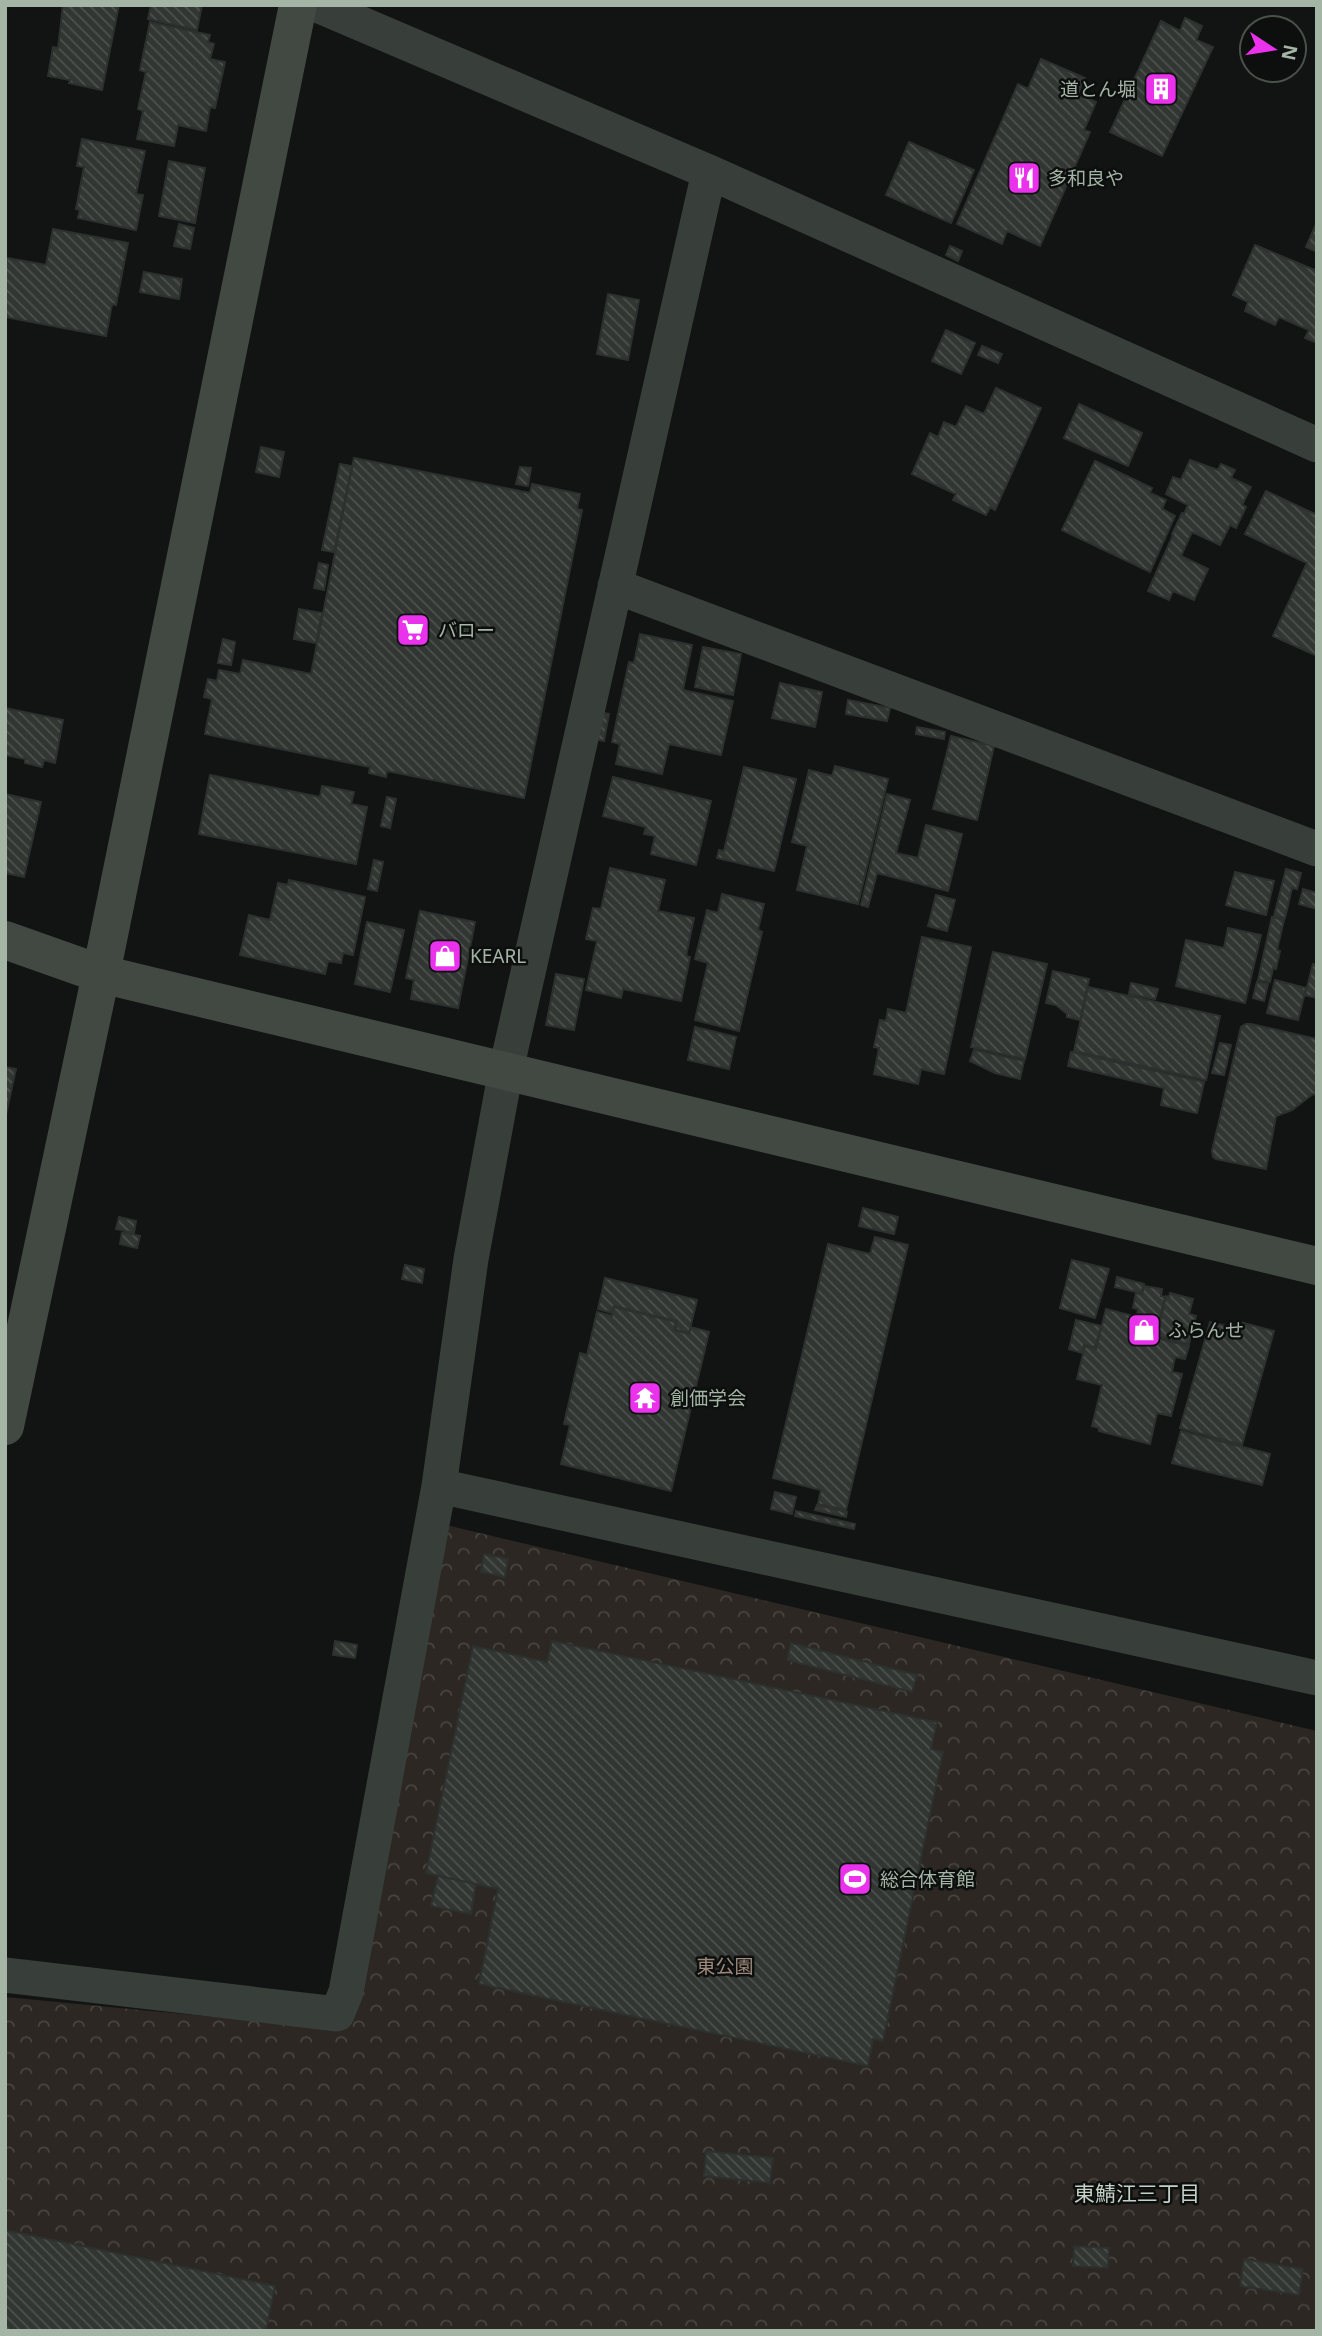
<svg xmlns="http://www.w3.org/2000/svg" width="1322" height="2336" font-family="'Noto Sans','Noto Sans JP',sans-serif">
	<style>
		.forest { fill: url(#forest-crowns) }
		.building { fill: url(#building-back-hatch); stroke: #2c302e; stroke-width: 2 }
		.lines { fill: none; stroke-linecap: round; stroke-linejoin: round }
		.street { stroke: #383e39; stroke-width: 35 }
		.secondary { stroke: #424942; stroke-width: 38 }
		.labels { text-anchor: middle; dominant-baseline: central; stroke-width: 5; stroke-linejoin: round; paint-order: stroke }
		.poi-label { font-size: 19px; fill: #a4b4a5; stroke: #0d0f0e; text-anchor: start }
		.park-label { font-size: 19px; fill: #9f897c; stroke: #0d0f0e }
		.neighbourhood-label { font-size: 21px; fill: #c5d0c6; stroke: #0d0f0e }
	</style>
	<defs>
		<pattern id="forest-crowns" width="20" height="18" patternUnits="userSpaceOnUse" patternTransform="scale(1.75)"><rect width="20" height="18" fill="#2c2723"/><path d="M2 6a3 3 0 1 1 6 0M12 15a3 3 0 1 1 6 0" fill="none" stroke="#484440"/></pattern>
		<pattern id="building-back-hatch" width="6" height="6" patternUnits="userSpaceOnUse" patternTransform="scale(1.75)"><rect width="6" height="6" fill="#323633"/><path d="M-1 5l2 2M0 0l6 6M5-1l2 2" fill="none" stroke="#4d514e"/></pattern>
	</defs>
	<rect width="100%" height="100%" fill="#121413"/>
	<path class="forest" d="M446,1525L1317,1731V2331H5V1997L339,2029Z"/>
	<path class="building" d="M63,5H119L102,90L69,83L70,80L48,76L53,47L58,48Z
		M151,5H202L197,30L148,19Z
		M1185,18L1202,26L1196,40L1213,47L1162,156L1110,132L1161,21L1180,31Z
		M150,22L210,35L208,42L214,44L210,59L225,62L215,108L210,107L206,131L178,125L174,146L137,139L143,111L138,109L146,72L140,70Z
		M1041,59L1085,78L1078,94L1096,102L1084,130L1090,132L1040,246L1007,231L1002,244L957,224L1018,84L1028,89Z
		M82,139L145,151L136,194L143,195L136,230L78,218L80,210L76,209L84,167L77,166Z
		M909,142L974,170L951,223L886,195Z
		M169,161L205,168L195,223L159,216Z
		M1317,222V252L1306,247Z
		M179,224L194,228L190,249L174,246Z
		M53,229L128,243L116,305L112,304L106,336L5,317V268L7,258L46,265Z
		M1255,245L1317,271V343L1305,338L1309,330L1279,317L1275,325L1245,311L1248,302L1233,295Z
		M950,246L962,251L958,261L946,255Z
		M144,272L182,279L179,299L140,292Z
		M608,294L639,300L628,360L597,354Z
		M946,330L975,343L961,374L932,361Z
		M982,346L1002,354L998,363L978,355Z
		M996,388L1041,408L995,510L990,507L986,515L953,500L956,494L912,474L930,433L938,437L944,422L956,427L966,406L984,414Z
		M1079,404L1142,433L1128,466L1064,438Z
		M261,447L284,452L279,477L256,472Z
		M354,458L530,493L532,484L580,494L577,509L582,510L524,798L387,771L386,777L369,773L370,767L205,734L212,699L204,697L208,679L217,681L219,670L240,674L243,660L311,674Z
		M1190,460L1218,470L1221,464L1235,470L1231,478L1251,487L1242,505L1246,507L1236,528L1230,525L1220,545L1192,532L1181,556L1208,569L1194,600L1173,591L1169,600L1148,591L1173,535L1172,534L1182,513L1184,514L1188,505L1166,494L1173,477L1181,480Z
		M1095,461L1152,488L1150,493L1166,500L1162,509L1175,516L1150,572L1062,530Z
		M340,464L352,466L334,552L322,550Z
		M520,467L531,468L528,486L516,484Z
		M1266,491L1317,515V656L1273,636L1307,563L1245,534Z
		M319,563L328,565L324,590L314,588Z
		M299,609L322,613L316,643L294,639Z
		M640,634L692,645L683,690L733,701L721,755L669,744L662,774L616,764L620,744L612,742L629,662L634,663Z
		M223,639L235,642L231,665L218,663Z
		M703,647L741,654L733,695L695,687Z
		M780,683L822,692L815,727L772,718Z
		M848,700L890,708L887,721L846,714Z
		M5,708L63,720L55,763L44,760L42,767L25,763V759L5,755Z
		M596,711L609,714L604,741L590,738Z
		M917,727L945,732L944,739L916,734Z
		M951,736L994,746L977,820L933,809Z
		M835,766L888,779L858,904L797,890L807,846L792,842L809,770L832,776Z
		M744,767L796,779L774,871L717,858L719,850L724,851Z
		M210,775L320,797L322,786L354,792L351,804L367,807L356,864L199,834Z
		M613,777L711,801L696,865L651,854L655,836L644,834L646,827L603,816Z
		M5,794L41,802L24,877L5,873Z
		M887,794L910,800L896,853L918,858L926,825L962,834L948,891L877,873L868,907L861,905Z
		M387,797L396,799L390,828L381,826Z
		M374,860L383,862L377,891L368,889Z
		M610,868L665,880L658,911L694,918L686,956L690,957L681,1001L623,989L621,998L586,990L597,941L586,939L593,908L601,909Z
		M1286,869L1301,873L1297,889L1292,888L1285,918L1274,916Z
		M1235,872L1274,881L1266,915L1226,905Z
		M289,880L365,897L353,955L343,953L341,963L328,961L325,974L240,955L249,915L270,920L278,883L288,885Z
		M1303,889L1317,893V909L1299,904Z
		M722,894L764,904L758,930L762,932L739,1031L695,1020L708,963L695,959L707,910L718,913Z
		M936,895L955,900L947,931L928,926Z
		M420,911L475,922L458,1008L411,999L414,980L406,978Z
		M1272,917L1284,920L1277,950L1280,951L1276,969L1273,968L1270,982L1258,980Z
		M367,922L404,930L390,992L355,984Z
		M1228,928L1261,935L1245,1003L1176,986L1186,940L1224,948Z
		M922,937L971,947L944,1074L921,1069L918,1084L874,1074L879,1048L874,1047L880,1020L886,1021L888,1009L906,1013Z
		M993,952L1047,964L1025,1059L971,1047Z
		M1313,964L1317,965V998L1305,995Z
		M1053,971L1089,979L1080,1020L1067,1017V1014L1056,1005L1046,1003Z
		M556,974L584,979L574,1030L546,1025Z
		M1275,980L1306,988L1298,1020L1267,1013Z
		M1257,982L1268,984L1264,1001L1253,998Z
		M1131,983L1158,989L1155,999L1129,994Z
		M1088,987L1220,1016L1206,1080L1074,1051Z
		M1246,1024H1251L1317,1039V1095L1313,1094L1292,1110L1276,1116L1266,1169L1216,1159L1213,1157L1212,1151L1241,1027Z
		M695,1027L736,1037L729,1069L688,1060Z
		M1220,1043L1231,1045L1224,1075L1212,1073Z
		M974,1050L1024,1061L1020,1079L995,1073L970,1061Z
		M1071,1052L1204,1082L1197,1113L1161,1105L1164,1088L1068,1066Z
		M5,1067L16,1069L5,1119Z
		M863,1208L898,1217L894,1234L859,1226Z
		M119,1217L136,1221L134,1233L116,1229Z
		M122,1232L140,1236L137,1248L120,1244Z
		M875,1237L908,1245L846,1510L818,1504L821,1490L773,1478L828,1244L870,1254Z
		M1072,1260L1109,1269L1095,1318L1060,1308Z
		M405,1265L424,1269L422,1283L402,1279Z
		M1117,1277L1144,1284L1141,1293L1115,1287Z
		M605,1278L697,1300L689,1333L676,1330L677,1321L614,1306L612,1313L598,1309Z
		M1144,1286L1162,1289L1161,1296L1165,1297L1155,1338L1189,1346L1185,1359L1175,1357L1172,1372L1182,1374L1171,1416L1157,1413L1150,1444L1099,1431V1428L1092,1426L1102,1385L1077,1379L1085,1346L1096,1349L1106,1309L1137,1317L1138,1309L1133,1308L1136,1293L1142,1294Z
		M1170,1293L1193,1299L1189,1314L1196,1316L1189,1344L1157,1336L1166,1296L1169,1297Z
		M614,1307L676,1322L674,1330L689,1334L691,1327L709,1332L671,1491L561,1464L570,1425L564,1424L580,1353L587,1355L597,1312L612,1316Z
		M1076,1320L1101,1326L1095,1347L1084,1345L1082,1353L1069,1349Z
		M1210,1322L1238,1329L1240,1322L1274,1331L1242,1445L1180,1428Z
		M1181,1431L1270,1454L1262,1485L1172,1463Z
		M775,1492L796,1497L792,1514L771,1509Z
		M817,1505L847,1512L846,1517L815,1510Z
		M796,1511L855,1524L854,1529L795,1516Z
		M484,1554L508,1559L505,1577L481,1572Z
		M335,1641L357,1645L355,1658L333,1655Z
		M552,1641L937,1722L931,1749L943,1752L883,2041L873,2039L868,2066L479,1984L498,1889L426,1873L473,1646L547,1662Z
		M791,1643L917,1675L912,1692L787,1660Z
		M438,1876L476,1884L471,1914L431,1906Z
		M706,2151L773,2158L770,2183L704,2176Z
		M5,2230L275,2286L266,2331H5Z
		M1074,2246L1109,2248L1108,2268L1073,2266Z
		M1244,2259L1303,2269L1299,2295L1240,2286Z"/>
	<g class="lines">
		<path class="street" d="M317,5L709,172L1317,445
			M615,586L1317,849
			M439,1486L1317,1678
			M5,1975L337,2014L346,1992L439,1486L471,1259L506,1070L709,172"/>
		<path class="secondary" d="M5,940L101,974L1317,1266
			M5,1426L101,974L298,5"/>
	</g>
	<defs>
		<symbol id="building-square" viewBox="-11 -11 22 22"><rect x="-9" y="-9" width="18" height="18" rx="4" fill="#ea32ec" stroke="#0d0f0e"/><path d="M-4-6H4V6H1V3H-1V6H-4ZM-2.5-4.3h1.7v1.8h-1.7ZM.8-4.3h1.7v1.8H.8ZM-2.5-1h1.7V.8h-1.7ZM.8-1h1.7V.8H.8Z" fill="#fff"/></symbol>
		<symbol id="restaurant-square" viewBox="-11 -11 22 22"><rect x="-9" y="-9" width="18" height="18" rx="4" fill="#ea32ec" stroke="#0d0f0e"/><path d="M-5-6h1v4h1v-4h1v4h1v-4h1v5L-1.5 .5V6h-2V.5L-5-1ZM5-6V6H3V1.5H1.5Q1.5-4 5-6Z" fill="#fff"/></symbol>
		<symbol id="supermarket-square" viewBox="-11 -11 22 22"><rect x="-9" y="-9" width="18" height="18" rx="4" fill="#ea32ec" stroke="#0d0f0e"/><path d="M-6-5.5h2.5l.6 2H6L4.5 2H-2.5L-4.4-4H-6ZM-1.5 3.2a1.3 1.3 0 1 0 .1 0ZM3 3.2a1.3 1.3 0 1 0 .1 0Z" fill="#fff"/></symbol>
		<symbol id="shop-square" viewBox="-11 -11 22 22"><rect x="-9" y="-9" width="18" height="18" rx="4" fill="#ea32ec" stroke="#0d0f0e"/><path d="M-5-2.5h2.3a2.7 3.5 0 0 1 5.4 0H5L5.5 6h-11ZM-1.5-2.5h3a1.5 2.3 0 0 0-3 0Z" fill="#fff"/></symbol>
		<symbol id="temple-square" viewBox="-11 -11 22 22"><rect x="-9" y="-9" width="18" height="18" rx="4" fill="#ea32ec" stroke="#0d0f0e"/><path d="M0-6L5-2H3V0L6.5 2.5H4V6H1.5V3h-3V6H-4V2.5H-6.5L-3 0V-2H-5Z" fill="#fff"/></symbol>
		<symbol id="stadium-square" viewBox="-11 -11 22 22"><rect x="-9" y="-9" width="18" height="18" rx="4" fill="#ea32ec" stroke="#0d0f0e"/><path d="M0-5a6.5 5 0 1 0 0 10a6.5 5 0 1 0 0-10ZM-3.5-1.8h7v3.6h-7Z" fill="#fff"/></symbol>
	</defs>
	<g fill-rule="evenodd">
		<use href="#building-square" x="1142" y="70" width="38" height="38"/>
		<use href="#restaurant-square" x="1005" y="159" width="38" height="38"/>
		<use href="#supermarket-square" x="394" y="611" width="38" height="38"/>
		<use href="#shop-square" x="426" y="937" width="38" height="38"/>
		<use href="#shop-square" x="1125" y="1311" width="38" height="38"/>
		<use href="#temple-square" x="626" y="1379" width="38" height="38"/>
		<use href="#stadium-square" x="836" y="1860" width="38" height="38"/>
	</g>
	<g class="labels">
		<g class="poi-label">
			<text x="1136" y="89" text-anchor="end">道とん堀</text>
			<text x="1048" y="178">多和良や</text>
			<text x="438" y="630">バロー</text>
			<text x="470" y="956">KEARL</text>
			<text x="1168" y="1330">ふらんせ</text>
			<text x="670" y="1398">創価学会</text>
			<text x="880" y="1879">総合体育館</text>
		</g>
		<g class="park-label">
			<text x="725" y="1966">東公園</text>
		</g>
		<g class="neighbourhood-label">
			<text x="1137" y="2193">東鯖江三丁目</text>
		</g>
	</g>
	<rect width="1322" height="2336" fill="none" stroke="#a4b4a5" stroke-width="14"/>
	<g transform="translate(1273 49) rotate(102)"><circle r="33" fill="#0d0f0e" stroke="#49514a" stroke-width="2"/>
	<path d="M0-5L12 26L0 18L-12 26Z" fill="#ea32ec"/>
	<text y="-10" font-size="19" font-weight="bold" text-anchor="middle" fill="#a4b4a5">N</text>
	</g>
</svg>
